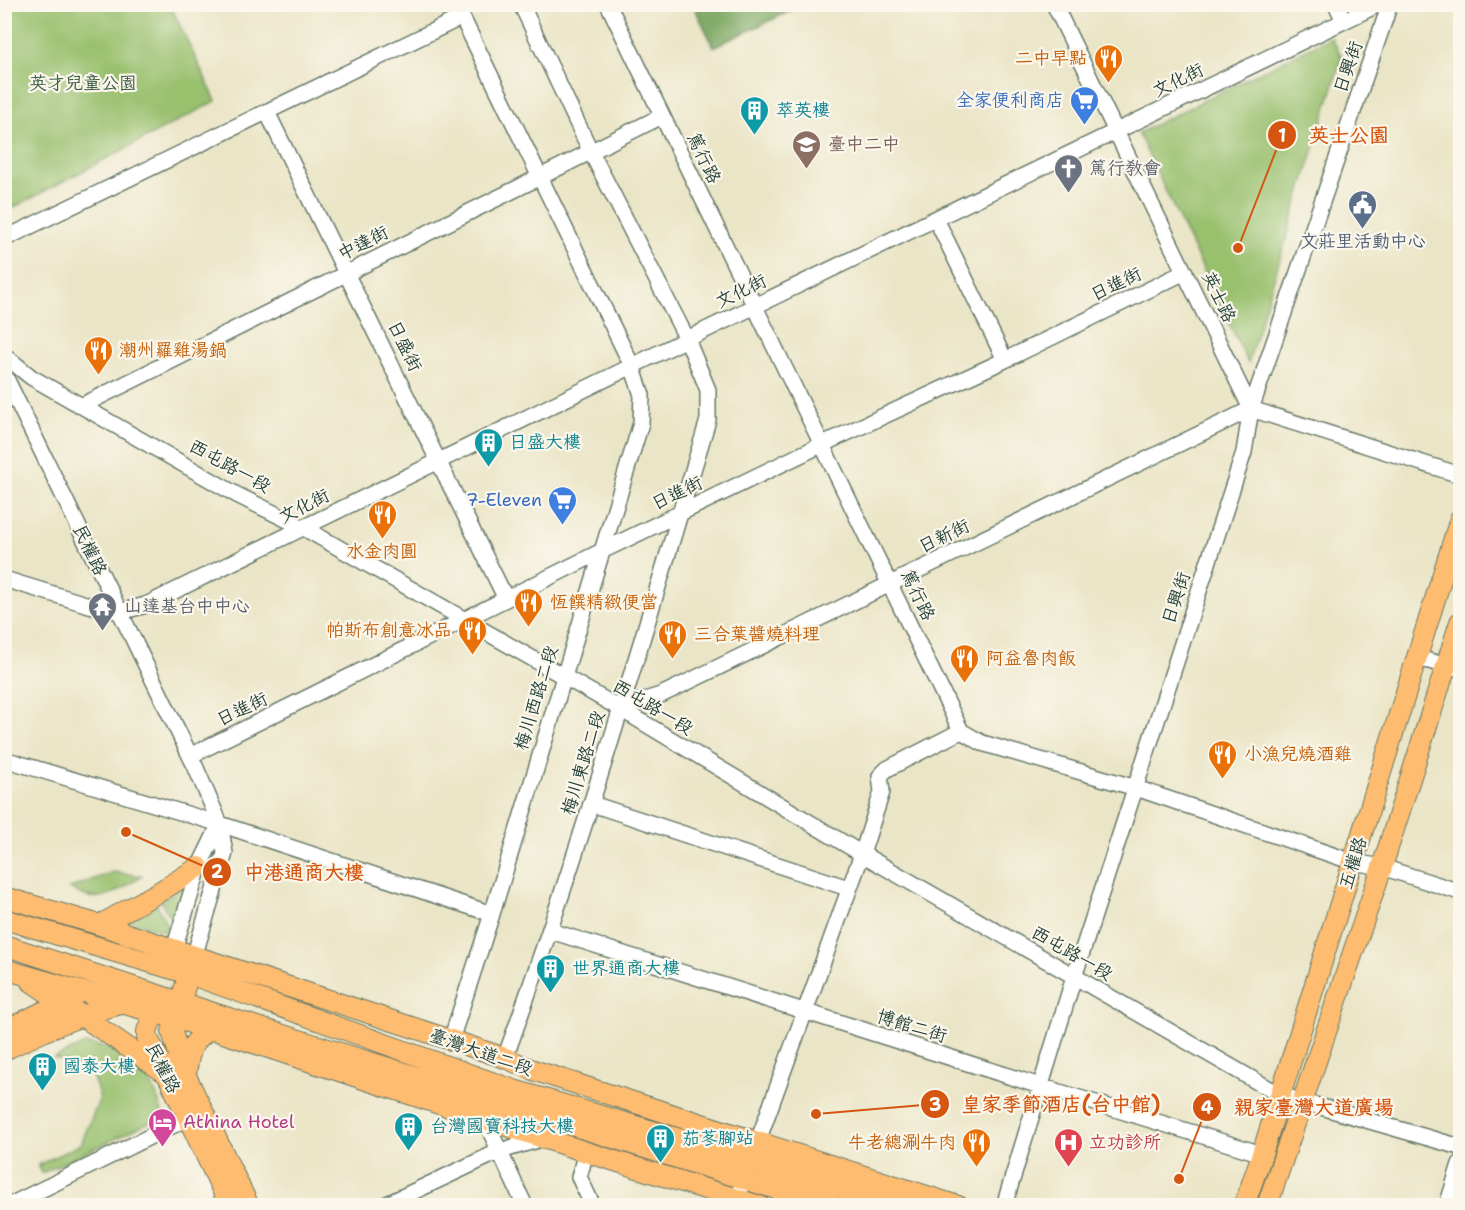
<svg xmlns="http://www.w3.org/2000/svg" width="1465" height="1210" font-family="'Shantell Sans','LXGW WenKai TC',sans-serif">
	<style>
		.green { fill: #98c06d; stroke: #5c7e50; stroke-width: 1.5 }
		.forest { fill: #7aa660; stroke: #4c724a; stroke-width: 1.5 }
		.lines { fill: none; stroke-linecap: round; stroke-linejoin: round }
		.minor-casing { stroke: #667867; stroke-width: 18 }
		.major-casing { stroke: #667867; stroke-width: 22 }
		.minor { stroke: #fff; stroke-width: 15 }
		.major { stroke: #febc70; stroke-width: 20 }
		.labels { text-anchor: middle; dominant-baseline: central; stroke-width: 4.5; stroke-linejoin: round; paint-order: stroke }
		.food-label { font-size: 18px; fill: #c56008; stroke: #fbf7ec; text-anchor: start }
		.street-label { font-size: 18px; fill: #1f3d34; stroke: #fbf7ec }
		.park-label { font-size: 18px; fill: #3d5e42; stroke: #fbf7ec }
		.shop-label { font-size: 18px; fill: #366cbe; stroke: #fbf7ec; text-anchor: end }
		.culture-label { font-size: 18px; fill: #0d838f; stroke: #fbf7ec; text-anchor: start }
		.education-label { font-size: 18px; fill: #785e54; stroke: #fbf7ec; text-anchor: start }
		.worship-label { font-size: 18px; fill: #5b616d; stroke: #fbf7ec; text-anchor: start }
		.service-label { font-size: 18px; fill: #4e5e75; stroke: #fbf7ec }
		.hotel-label { font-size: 18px; fill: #b23c85; stroke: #fbf7ec; text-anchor: start }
		.health-label { font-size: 18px; fill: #be3a42; stroke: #fbf7ec; text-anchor: start }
		.leader { fill: none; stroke: #d45610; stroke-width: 2 }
		.callout-dot { fill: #d45610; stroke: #fbf7ec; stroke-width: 2 }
		.mark-label { font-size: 18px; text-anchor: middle; font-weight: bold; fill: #fff }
		.callout-label { font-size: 20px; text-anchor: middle; font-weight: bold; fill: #d45610; stroke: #fbf7ec; stroke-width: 4.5; stroke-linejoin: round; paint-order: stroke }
	</style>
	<rect width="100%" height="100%" fill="#fbf7ec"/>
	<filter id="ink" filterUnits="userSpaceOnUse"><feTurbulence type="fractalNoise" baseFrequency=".0167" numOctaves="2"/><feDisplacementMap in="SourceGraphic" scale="12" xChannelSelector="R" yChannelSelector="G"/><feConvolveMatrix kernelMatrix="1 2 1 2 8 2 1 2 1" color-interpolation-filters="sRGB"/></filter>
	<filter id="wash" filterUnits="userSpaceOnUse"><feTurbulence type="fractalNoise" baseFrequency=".008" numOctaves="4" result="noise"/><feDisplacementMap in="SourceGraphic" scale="24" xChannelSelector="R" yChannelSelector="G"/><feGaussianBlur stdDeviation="1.35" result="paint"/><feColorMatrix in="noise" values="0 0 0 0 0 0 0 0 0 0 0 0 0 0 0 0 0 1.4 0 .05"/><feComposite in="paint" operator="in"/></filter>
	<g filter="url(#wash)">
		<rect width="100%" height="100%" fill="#eae5c6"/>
		<path class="green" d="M5,4L170,5L216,101L5,212Z
			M1331,37L1342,57L1248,363L1138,133Z
			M113,872L142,876C127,886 102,904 83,895C78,894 74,890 70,888Z
			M186,884L172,922L161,901Z
			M156,903L168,927L166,932L120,918Z
			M85,1044C132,1048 152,1072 163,1116L42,1173L38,1165L81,1144L100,1098L90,1069L54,1058Z"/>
		<path class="forest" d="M693,5H803L714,47Z"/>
	</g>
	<g filter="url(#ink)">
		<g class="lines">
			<defs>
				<path id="minor" d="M608,4L961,731L982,743L1136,788L1353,862L1382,867L1460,892
					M1054,4L1251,409L1460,475
					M1336,4L1344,21
					M267,112L506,599
					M936,219L1005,360
					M4,239L462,17
					M4,355L31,377L237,495L304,528L619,708L862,854L1280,1095L1460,1147
					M4,374L196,768L220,824L225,853L194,957
					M83,405L662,116
					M4,579L89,605L120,612L146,605L687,339L1379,4
					M1417,658L1460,669
					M619,708L661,695L1251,409
					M190,756L604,550L823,444L1005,360L1185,272
					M4,759L220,824L492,914
					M592,804L848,888
					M551,931L1040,1086L1262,1154
					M174,949L199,867L220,824
					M451,1040L492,914L641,423L642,395L632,366L462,17L459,4
					M505,1058C581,848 644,634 708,420V390L687,339L591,152L521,4
					M485,1120L525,1206
					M586,1152L579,1177L593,1206
					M737,1199L862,854L882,792L880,776L887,769L961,731
					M8,1206L188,1118
					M383,1206L500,1151L544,1138
					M1004,1206L1074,977L1244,452L1251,409L1390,4
					M1447,1206L1460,1164"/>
				<path id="major" d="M4,897L100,925L451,1040L505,1058L533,1070L958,1206
					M4,919L189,974L514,1090L751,1160L896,1206
					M100,925L159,892L199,867
					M4,945L232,1019L831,1206
					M192,962L172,1032L186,1076L249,1206
					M4,969L211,1029L586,1152L760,1206
					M32,982L164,1072
					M159,1001L147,1031V1037L167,1074L230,1206
					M4,1031L57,1005L72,1000
					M4,1050C44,1031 82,1013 125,1003
					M186,1074C190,1045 193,1039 218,1024
					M1244,1206L1262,1154L1460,519
					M1267,1206L1382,867L1460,622"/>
			</defs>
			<use href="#minor" class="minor-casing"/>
			<use href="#major" class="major-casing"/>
			<use href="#minor" class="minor"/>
			<use href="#major" class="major"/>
		</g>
	</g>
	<defs>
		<symbol id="restaurant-pin" viewBox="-11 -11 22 30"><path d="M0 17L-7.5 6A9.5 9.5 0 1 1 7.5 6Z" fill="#e8710a" stroke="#fbf7ec"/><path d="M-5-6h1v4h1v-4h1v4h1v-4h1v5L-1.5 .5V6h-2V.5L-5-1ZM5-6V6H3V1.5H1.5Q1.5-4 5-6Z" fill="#fff"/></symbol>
		<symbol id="supermarket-pin" viewBox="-11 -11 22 30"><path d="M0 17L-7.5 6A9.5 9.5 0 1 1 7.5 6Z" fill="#3f7fe0" stroke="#fbf7ec"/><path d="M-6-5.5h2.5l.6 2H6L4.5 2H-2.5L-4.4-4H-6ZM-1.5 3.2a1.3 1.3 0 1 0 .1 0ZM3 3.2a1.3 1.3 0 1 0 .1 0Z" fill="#fff"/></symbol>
		<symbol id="building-pin" viewBox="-11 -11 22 30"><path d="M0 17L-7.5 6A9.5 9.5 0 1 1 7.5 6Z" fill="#0f9aa8" stroke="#fbf7ec"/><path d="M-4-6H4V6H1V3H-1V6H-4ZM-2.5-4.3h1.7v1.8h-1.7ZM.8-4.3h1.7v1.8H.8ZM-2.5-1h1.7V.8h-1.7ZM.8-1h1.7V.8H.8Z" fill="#fff"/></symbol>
		<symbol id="school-pin" viewBox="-11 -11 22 30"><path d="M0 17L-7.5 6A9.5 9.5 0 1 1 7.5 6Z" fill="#8d6e63" stroke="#fbf7ec"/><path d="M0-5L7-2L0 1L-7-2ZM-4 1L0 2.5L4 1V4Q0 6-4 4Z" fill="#fff"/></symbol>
		<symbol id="church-pin" viewBox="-11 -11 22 30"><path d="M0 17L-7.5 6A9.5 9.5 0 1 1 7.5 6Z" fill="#6b7280" stroke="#fbf7ec"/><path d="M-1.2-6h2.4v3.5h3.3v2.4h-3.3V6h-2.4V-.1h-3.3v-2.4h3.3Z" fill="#fff"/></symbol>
		<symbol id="civic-pin" viewBox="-11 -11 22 30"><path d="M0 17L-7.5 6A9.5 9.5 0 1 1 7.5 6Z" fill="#5c6f8a" stroke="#fbf7ec"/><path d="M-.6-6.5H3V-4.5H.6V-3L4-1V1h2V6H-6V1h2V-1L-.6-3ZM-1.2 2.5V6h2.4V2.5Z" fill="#fff"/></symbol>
		<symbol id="temple-pin" viewBox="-11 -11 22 30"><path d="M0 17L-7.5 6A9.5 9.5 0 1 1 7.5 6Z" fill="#6b7280" stroke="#fbf7ec"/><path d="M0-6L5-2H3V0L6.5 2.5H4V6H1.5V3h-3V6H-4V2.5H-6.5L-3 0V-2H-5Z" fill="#fff"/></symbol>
		<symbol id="hotel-pin" viewBox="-11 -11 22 30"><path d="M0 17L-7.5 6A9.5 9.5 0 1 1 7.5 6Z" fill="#d1479c" stroke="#fbf7ec"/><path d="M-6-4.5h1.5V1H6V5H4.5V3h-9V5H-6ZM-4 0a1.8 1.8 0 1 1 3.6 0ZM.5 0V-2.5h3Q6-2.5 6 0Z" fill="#fff"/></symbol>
		<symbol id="hospital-pin" viewBox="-11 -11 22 30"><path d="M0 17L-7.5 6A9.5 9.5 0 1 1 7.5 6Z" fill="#e0444e" stroke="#fbf7ec"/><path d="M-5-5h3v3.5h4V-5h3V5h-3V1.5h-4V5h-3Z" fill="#fff"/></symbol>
	</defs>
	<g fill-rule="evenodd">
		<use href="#restaurant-pin" x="1092" y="42" width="33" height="45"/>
		<use href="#supermarket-pin" x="1068" y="84" width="33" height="45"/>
		<use href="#building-pin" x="738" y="94" width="33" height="45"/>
		<use href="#school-pin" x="790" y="128" width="33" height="45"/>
		<use href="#church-pin" x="1052" y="152" width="33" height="45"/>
		<use href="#civic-pin" x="1346" y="188" width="33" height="45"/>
		<use href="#restaurant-pin" x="82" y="334" width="33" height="45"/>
		<use href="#building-pin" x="472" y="426" width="33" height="45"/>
		<use href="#supermarket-pin" x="546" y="484" width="33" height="45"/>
		<use href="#restaurant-pin" x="366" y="498" width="33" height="45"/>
		<use href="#restaurant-pin" x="512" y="586" width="33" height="45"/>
		<use href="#temple-pin" x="86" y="590" width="33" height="45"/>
		<use href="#restaurant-pin" x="456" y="614" width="33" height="45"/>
		<use href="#restaurant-pin" x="656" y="618" width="33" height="45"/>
		<use href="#restaurant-pin" x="948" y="642" width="33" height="45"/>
		<use href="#restaurant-pin" x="1206" y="738" width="33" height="45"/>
		<use href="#building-pin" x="534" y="952" width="33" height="45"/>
		<use href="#building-pin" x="26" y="1050" width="33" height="45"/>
		<use href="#hotel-pin" x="146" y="1106" width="33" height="45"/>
		<use href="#building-pin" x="392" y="1110" width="33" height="45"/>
		<use href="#building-pin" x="644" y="1122" width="33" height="45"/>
		<use href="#restaurant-pin" x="960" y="1126" width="33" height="45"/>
		<use href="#hospital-pin" x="1052" y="1126" width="33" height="45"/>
	</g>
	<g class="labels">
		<g class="food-label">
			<text x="1087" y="58" text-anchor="end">二中早點</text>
			<text x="119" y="350">潮州羅雞湯鍋</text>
			<text x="382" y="551" text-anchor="middle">水金肉圓</text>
			<text x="550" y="602">恆饌精緻便當</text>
			<text x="452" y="630" text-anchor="end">帕斯布創意冰品</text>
			<text x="694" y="634">三合葉醬燒料理</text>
			<text x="986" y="658">阿益魯肉飯</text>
			<text x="1244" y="754">小漁兒燒酒雞</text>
			<text x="956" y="1142" text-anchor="end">牛老總涮牛肉</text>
		</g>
		<g class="street-label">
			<text transform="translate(1348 67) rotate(-71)">日興街</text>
			<text transform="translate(1178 80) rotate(-26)">文化街</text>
			<text transform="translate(704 158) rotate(64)">篤行路</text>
			<text transform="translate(363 243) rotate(-27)">中達街</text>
			<text transform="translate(1116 284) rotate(-26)">日進街</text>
			<text transform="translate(741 291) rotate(-26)">文化街</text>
			<text transform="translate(1219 297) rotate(64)">英士路</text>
			<text transform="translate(405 346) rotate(64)">日盛街</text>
			<text transform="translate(230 466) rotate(29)">西屯路一段</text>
			<text transform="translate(677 493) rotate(-26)">日進街</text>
			<text transform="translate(304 506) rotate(-27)">文化街</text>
			<text transform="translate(944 536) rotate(-26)">日新街</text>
			<text transform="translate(90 550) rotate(64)">民權路</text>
			<text transform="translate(918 595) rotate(64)">篤行路</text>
			<text transform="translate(1176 598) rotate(-72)">日興街</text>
			<text transform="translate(536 698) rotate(-73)">梅川西路二段</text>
			<text transform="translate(653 707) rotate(31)">西屯路一段</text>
			<text transform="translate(242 709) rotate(-26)">日進街</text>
			<text transform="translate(583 763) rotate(-73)">梅川東路二段</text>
			<text transform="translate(1353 863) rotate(-73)">五權路</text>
			<text transform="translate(1072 953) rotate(30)">西屯路一段</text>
			<text transform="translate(912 1026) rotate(17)">博館二街</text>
			<text transform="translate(481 1052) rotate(19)">臺灣大道二段</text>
			<text transform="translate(163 1068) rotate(63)">民權路</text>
		</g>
		<g class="park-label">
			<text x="83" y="83">英才兒童公園</text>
		</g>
		<g class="shop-label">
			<text x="1064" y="100">全家便利商店</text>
			<text x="542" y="500">7-Eleven</text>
		</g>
		<g class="culture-label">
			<text x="776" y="110">萃英樓</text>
			<text x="509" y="442">日盛大樓</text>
			<text x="572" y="968">世界通商大樓</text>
			<text x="63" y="1066">國泰大樓</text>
			<text x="430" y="1126">台灣國寶科技大樓</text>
			<text x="682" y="1138">茄苳腳站</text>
		</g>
		<g class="education-label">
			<text x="828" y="144">臺中二中</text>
		</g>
		<g class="worship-label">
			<text x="1089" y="168">篤行教會</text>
			<text x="124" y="606">山達基台中中心</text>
		</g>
		<g class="service-label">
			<text x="1363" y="241">文莊里活動中心</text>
		</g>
		<g class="hotel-label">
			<text x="183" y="1122">Athina Hotel</text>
		</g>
		<g class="health-label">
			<text x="1089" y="1142">立功診所</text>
		</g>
	</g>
	<path class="leader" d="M1238 248L1282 135M126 832L217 872M816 1114L935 1104M1179 1179L1207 1107"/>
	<g class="callout-dot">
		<circle cx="1238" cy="248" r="6"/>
		<circle cx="126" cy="832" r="6"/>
		<circle cx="816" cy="1114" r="6"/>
		<circle cx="1179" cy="1179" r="6"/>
		<circle cx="1282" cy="135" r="15"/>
		<circle cx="217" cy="872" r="15"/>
		<circle cx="935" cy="1104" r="15"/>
		<circle cx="1207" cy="1107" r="15"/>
	</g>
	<g class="mark-label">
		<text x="1282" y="142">1</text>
		<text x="217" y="878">2</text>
		<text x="935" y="1111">3</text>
		<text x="1207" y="1114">4</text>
	</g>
	<g class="callout-label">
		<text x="1349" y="142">英士公園</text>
		<text x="304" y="879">中港通商大樓</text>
		<text x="1061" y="1111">皇家季節酒店(台中館)</text>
		<text x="1314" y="1114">親家臺灣大道廣場</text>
	</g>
	<rect width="1465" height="1210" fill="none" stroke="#fbf7ec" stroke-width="24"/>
</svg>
